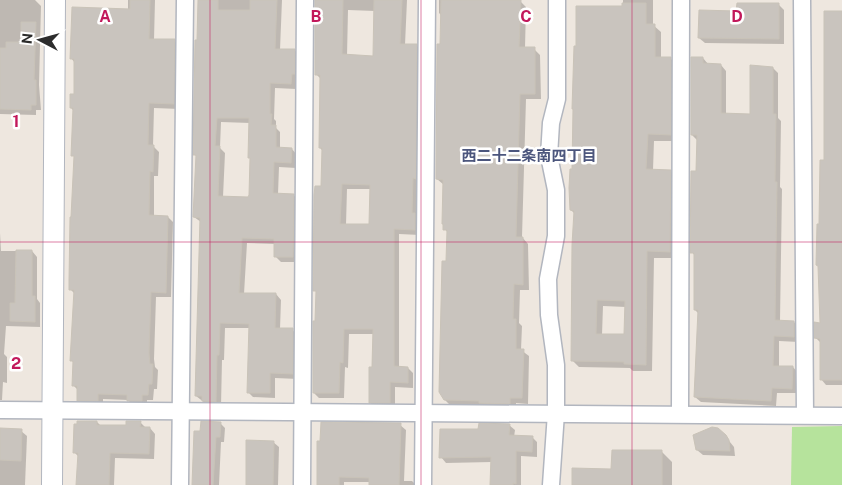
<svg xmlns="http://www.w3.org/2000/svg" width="842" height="485" font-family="'Public Sans','Noto Sans JP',sans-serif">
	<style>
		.green { fill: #b6e39c }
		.shadow { fill: #0003; fill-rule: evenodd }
		.building { fill: #c9c4be; stroke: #c9c3b8; fill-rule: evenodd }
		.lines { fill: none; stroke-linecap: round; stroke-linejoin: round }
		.minor-casing { stroke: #b2b6bf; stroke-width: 19 }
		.tertiary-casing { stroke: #b2b6bf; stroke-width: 22 }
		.minor { stroke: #fff; stroke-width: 16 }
		.tertiary { stroke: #fff; stroke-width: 20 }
		.grid { fill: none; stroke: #c2185b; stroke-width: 1; stroke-opacity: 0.55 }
		.labels { text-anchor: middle; stroke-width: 5; stroke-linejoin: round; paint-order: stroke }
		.neighbourhood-label { font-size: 15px; font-weight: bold; fill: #4c567d; stroke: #fff }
		.grid-label { font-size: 16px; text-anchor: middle; font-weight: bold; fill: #c2185b; stroke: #fff; stroke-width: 5; stroke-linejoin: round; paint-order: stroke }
	</style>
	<rect width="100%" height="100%" fill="#eee7df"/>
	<path class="green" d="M842,426v59h-51l1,-58z"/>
	<g class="shadow">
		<path d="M0,0h35l6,6 -2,79 2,25h-5v5l-36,-1z"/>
		<path d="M128,0h27l-1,40 20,1 6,5 -1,63 -25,-1 -1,38 6,6 -1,24h-4v40l14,1 5,5 -2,75h-15l-2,62 1,8 3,3 -1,19h-3l-1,11h-6v6h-13l-6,-6 -25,-1v7l-19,-1 -5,-5v-9l-6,-6 1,-22 -2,-2 3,-67 -4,-4 4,-133 -2,-2 1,-44 -3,-3 4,-13v-32l-4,-5 57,-48z"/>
		<path d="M199,0h83l-2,50h14l6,5 -4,34 -21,-1 -1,31 2,2v7l4,4v17h12l5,6 -1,13 -17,-1 -1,27 15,1 6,5 -1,62h-17l-6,-6 1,-12 -29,-1 -3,51h32l5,6 -1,29 12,1 6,5v44l-23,-1v20l-22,-1 -5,-5 2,-64h-25l-1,32h-2l-1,46h-12l-13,-10 5,-174 -7,-5 3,-60 -2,-2zM221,122l29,1 -1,34 3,3 -1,36 -3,3 -25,-2 2,-44 -5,-5z"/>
		<path d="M317,0h90l-2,45h11l6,6 -2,184 -21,-1v134h9l5,5v15l-18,-1v21h-20l-5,-6 4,-68h-25l-1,34 -3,-1 -1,31h-25l-5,-5 4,-100 -4,-3 8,-103 1,-36 -3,-3 2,-68 -6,-6zM348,10l27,1 -1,46 -27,-1zM347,189h24v36h-25z"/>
		<path d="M439,0l81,1 6,6 -1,41 9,1 6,6 1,44h-15l-4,138 6,7 1,46h-9l-1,33 3,3 -1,24 8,6 -1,48 -12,-1v6l-65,-3 -6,-6 3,-167 -3,-4 -1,-44 -7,-6 5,-163 -3,-3z"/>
		<path d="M623,0h30v25l8,7v26h9l7,7v76h-23l-1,29 17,1 7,7v80h-23l-2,113h-19l-3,-3 -51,-1 -7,-7 3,-146 -4,-4 4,-100 48,-102zM603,306l23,1v29l-24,-1z"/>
		<path d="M779,5l5,5v34l-79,-1 -6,-5 39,-26z"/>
		<path d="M842,12v373h-16l-5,-6v-36l-5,-5 5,-14v-99l4,-63z"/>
		<path d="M703,58l5,6 13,1 5,6v43l25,1 22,-47 5,5v45l3,3 -1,66 2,2 -2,132 14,1 5,6v14l-20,-1v26h14l5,6 -1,20h-20l-1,13 -75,-4 -6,-5 4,-83 -4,-4v-54l-3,-4 6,-111 -6,-6z"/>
		<path d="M0,233l1,18h31l5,6v42l3,4v24l-34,-1 -2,28 3,3v26l-4,-1 -1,18h-2z"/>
		<path d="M97,422l4,4 26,1 13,-5 6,6h4l5,6 -1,25 -39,-1 -1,27h-36l1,-28 -5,-5z"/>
		<path d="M220,423l5,5 -1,14h-3l-2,43h-26l8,-52z"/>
		<path d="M400,425l6,5 -2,51h8l4,4h-45v-3h-27v3h-27l1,-43z"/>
		<path d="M509,425l6,5 -1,7h18l5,5v15l-16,-1v29h-30l1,-23 -46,1 -5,-6 39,-26z"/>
		<path d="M0,430l21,1 6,5 -2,49h-25z"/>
		<path d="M725,436l9,11 1,9 -32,-1 -6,-5z"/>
		<path d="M273,442l6,5 -1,38h-31z"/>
		<path d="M662,452l10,10v23h-99z"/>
	</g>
	<g class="building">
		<path d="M130,0h20l-1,39h26l-1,65 -25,-1 -1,42h6l-1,27 -3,-1 -1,44 19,1 -2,77 -15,-1 -2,61 1,11h3l-1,20h-3l-1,11h-6v6h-15v-6l-29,-1v7h-21v-15h-5l1,-25h-3l4,-71h-5v-9l1,-64h1l3,-61h-3l2,-48h-3v-14h4v-35h-4l2,-52 58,2z"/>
		<path d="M198,0h20v10h32v-10h27l-2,49h20v25h-3l-1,10 -21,-1v31h2l-1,11h5v22l16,1 -1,15 -17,-1 -1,31 21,1 -1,63h-19v-18l-32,-1 -3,55h37l-1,35h18v46l-23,-1v20h-23l2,-69 -29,-1 -1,32h-2l-1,47 -14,-1v-5h-7l5,-178 -7,-1 3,-62h-3l2,-115h2zM217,118h32l-1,40h2l-1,37 -1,2 -30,-1 2,-50h-5z"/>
		<path d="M315,0h28l-1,54 31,2 1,-56h28l-2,44h17l-1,135 -3,-1 -1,35h3v17l-21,-1v137l14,1v16l-18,-1v21h-21v-36h3l1,-38h-29l-1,34 -3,-1 -1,31h-26v-72h2l1,-30h-3l1,-96 1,-9h6l1,-38h-3l1,-73h-5zM342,184l28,1 -1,39h-29z"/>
		<path d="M441,0h80l-2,47h16v47h-15l-4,143h7v48l-9,-1 -1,35h3v30h8l-2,49h-12v6l-31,-1v-2l-35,-1 -5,-8 3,-131h4l1,-31h-4v-6h-1l1,-44 -7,-1 1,-135h3z"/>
		<path d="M622,3h24v21h9v33h16v78l-23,-1 -2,35 25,1 -1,82 -23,-1 -1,114 -22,-1v-2l-53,-1 1,-116 2,-34 -4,-1 -1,-22 1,-19h2l1,-60h-1l2,-63h2v-40h46zM597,300l28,1 -1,33h-28z"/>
		<path d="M737,3h42v36l-81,-1 1,-28 37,1z"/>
		<path d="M824,11h18v369h-22v-41l-6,-1v-16l6,1 -2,-57 -2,-1 1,-41h2l1,-64h4z"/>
		<path d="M21,22h15l-2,58h2v25h-5v5l-31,-1v-61h6v-6h15z"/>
		<path d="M691,57h12v6l18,1v49l29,1v-49l23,2v47h3l-1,68h2l-2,138 19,1v16l-20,-1 -1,30h20l-1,23 -20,-1 -1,13 -77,-4 4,-87h-4v-57h-4l1,-82h5l1,-36h-6z"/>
		<path d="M16,250h16v46h3v26l-25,-1v-18h5z"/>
		<path d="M77,421h20v4h29v-4h15l-1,6h10l-1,27 -39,-1 -1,32h-33l2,-32h-5l1,-29h3z"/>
		<path d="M201,421l20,1 -1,15h-4l-3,48h-21l2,-54h6z"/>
		<path d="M321,422l80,1 -2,62h-30v-7l-30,-1v8h-22v-44h3z"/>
		<path d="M479,423l31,1 -1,11 24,1 -1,16 -16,-1v33l-3,-1v2h-23l1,-28 -52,1 1,-29h38z"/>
		<path d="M712,427l6,1 8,7 3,5 1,11 -34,-1 -3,-15z"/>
		<path d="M0,428l22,1 -1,32 -21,-1z"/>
		<path d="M246,440l28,1 -1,44h-27z"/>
		<path d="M612,450h50v35h-90v-17l39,1z"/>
	</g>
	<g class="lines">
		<defs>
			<g id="minor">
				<path d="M802,0l3,415"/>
				<path d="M0,410l842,6"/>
				<path d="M680,414l1,-414"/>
				<path d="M180,485l5,-485"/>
				<path d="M302,485l3,-485"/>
				<path d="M423,485l4,-485"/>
				<path d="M551,485l5,-72v-48l-7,-50 -1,-36 8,-43v-46l-7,-34 2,-33 6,-24v-99"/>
			</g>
			<path id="tertiary" d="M52,485l3,-485"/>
		</defs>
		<use href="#minor" class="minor-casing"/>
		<use href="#tertiary" class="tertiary-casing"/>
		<use href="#minor" class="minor"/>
		<use href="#tertiary" class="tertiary"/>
	</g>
	<path class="grid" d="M210,0v485M421,0v485M632,0v485M0,242h842"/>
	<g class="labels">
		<g class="neighbourhood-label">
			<text x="529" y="161">西二十二条南四丁目</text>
		</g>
	</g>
	<g class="grid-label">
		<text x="105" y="22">A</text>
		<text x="316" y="22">B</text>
		<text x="526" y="22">C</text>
		<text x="737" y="22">D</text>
		<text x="16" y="127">1</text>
		<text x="16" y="369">2</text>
	</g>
	<g transform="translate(40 40) rotate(276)" stroke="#ffffff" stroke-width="4" paint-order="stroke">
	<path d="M0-4L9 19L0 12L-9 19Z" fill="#2c2c2c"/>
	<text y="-8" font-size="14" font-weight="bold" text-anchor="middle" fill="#2c2c2c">N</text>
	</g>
</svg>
